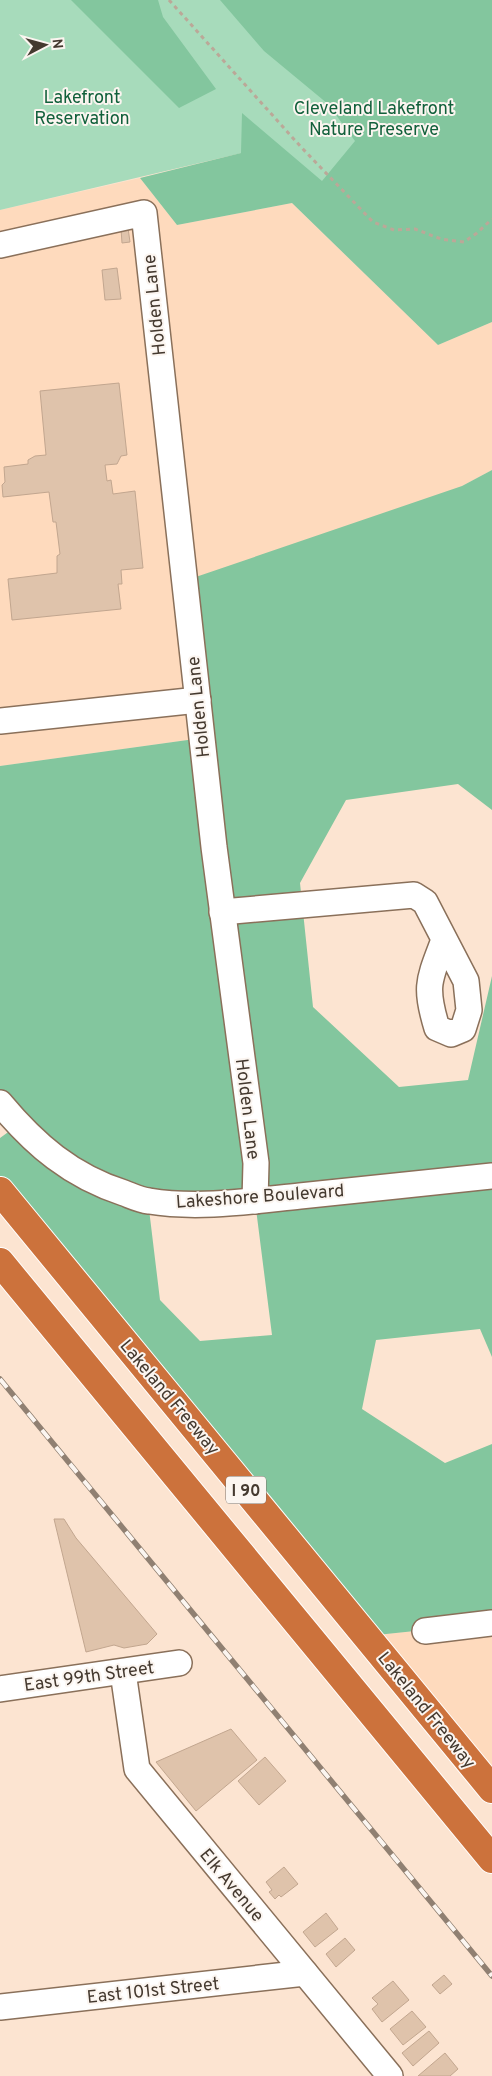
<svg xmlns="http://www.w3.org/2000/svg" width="492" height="2076" font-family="Overpass,sans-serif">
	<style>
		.built { fill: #fedabd }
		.green { fill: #a7dbbb }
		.forest { fill: #83c69e; fill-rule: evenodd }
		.building { fill: #dfc3ab; stroke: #c2a68f }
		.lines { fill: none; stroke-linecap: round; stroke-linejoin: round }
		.minor-casing { stroke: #8a705a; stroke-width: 28 }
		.highway-casing { stroke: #fff; stroke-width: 30 }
		.path { stroke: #bba898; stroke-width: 3; stroke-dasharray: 4 4; stroke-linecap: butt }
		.minor { stroke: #fff; stroke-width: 25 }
		.highway { stroke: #cc723c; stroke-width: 28 }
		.rail-casing { stroke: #908072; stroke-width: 5.5 }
		.rail { stroke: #fbf5f0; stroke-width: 4; stroke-dasharray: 11; stroke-linecap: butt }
		.labels { text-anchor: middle; stroke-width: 4; stroke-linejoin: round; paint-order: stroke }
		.shield { fill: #fbf5f0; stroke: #7b7169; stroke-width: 1 }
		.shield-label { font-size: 16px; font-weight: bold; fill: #44392f }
		.park-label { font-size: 18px; fill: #11603b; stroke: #fbf5f0 }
		.street-label { font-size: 18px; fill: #44392f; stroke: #fbf5f0 }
	</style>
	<rect width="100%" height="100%" fill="#fce4d1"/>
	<g class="built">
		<path d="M140,178l37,47 115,-22 146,142 54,-23v148l-30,16 -260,252 -202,28v-556z"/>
		<path d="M492,1623v166l-125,-153z"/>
	</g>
	<path class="green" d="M0,0h492v272l-250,-119 -242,57z"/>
	<g class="forest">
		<path d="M71,0h87l5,17 53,72 -37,19z"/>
		<path d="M220,0h272v322l-54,23 -146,-142 -115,22 -37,-47 101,-25 1,-40 80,68 33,-40 -27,-37 -64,-53z"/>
		<path d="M492,470v340l-34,-26 -112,16 -46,83 13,124 86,80 69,-7 24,-104v381l-12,-28 -104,11 -14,69 83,54 47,-19v179l-125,13 -367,-445v-53l18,-13 -18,-22v-337l202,-28 -18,-157 278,-95zM148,1201h107l17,134 -72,6 -40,-41z"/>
	</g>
	<g class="building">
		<path d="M128,228l2,14 -8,1 -1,-14z"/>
		<path d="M117,268l4,31 -16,1 -3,-30z"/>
		<path d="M119,383l8,72 -6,1 -4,8 -12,1 2,16 4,-1 2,14 22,-3 8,77 -22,2 1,14h-4l3,25 -109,11 -4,-41 49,-6v-17l3,-2 -4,-32h-3l-4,-30 -46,5 -1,-12 3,-3 -1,-15 24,-3v-4l7,-4 11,-1 -6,-64z"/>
		<path d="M54,1519h10l12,19 81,96 -10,10 -23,4 -10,-3 -28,7z"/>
		<path d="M231,1729l26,31 -61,51 -40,-49z"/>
		<path d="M265,1757l21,24 -27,24 -21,-24z"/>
		<path d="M284,1867l14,17 -17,13 -2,-2 -4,4 -6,-7 3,-2 -6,-8z"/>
		<path d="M326,1913l12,16 -23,18 -12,-15z"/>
		<path d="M345,1938l10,12 -19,17 -10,-13z"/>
		<path d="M444,1975l8,9 -12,10 -8,-9z"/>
		<path d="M393,1981l16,19 -27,22 -10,-13 6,-5 -6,-6z"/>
		<path d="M412,2011l14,16 -23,18 -13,-16z"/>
		<path d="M429,2031l10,12 -26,23 -11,-13z"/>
		<path d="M445,2053l13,16 -8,7h-32z"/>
	</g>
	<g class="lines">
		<defs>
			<g id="minor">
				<path d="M0,245l144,-32 70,634 42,316 -1,38"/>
				<path d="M0,721l198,-21"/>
				<path d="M222,912l192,-17 11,7 41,79 3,29 -6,19 -12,5 -14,-6c-13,-42 -8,-48 7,-88"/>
				<path d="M0,1103c35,42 71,73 124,90 8,3 16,7 25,8 49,8 102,0 151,-5 64,-7 128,-13 192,-20"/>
				<path d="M425,1631l67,-8"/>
				<path d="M123,1672l14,97 253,307"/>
				<path d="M0,1689l179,-26"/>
				<path d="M0,2007l305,-34"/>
			</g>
			<g id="highway">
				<path d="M0,1191l492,598"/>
				<path d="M0,1262l492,597"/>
			</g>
		</defs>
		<use href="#minor" class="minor-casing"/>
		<use href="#highway" class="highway-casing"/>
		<path class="path" d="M169,0l132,147 72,75 21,8 21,-1 26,10 23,3 13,-9 15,-14"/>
		<use href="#minor" class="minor"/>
		<use href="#highway" class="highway"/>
		<defs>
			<path id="rail" d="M0,1379l492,597"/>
		</defs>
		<use href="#rail" class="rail-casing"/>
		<use href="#rail" class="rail"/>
	</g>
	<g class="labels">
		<rect class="shield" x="226" y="1476.5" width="40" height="27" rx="4"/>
		<g class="shield-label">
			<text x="246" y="1496">I 90</text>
		</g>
		<g class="park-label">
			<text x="82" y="103">Lakefront<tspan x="82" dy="21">Reservation</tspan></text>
			<text x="374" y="114">Cleveland Lakefront<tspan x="374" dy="21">Nature Preserve</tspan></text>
		</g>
		<g class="street-label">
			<text transform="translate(154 305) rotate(-96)" y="6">Holden Lane</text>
			<text transform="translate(198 707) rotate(-96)" y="6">Holden Lane</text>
			<text transform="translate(248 1109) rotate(83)" y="6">Holden Lane</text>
			<text transform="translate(260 1196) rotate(-4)" y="6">Lakeshore Boulevard</text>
			<text transform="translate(170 1397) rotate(50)" y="6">Lakeland Freeway</text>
			<text transform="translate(89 1676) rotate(-8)" y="6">East 99th Street</text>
			<text transform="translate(427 1710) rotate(51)" y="6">Lakeland Freeway</text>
			<text transform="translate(232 1885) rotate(50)" y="6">Elk Avenue</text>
			<text transform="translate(153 1990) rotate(-6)" y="6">East 101st Street</text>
		</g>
	</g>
	<g transform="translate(45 45) rotate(84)" stroke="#fbf5f0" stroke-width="4" paint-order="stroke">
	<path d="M0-4L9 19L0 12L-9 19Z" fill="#44392f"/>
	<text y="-8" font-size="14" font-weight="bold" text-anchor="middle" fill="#44392f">N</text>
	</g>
</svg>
